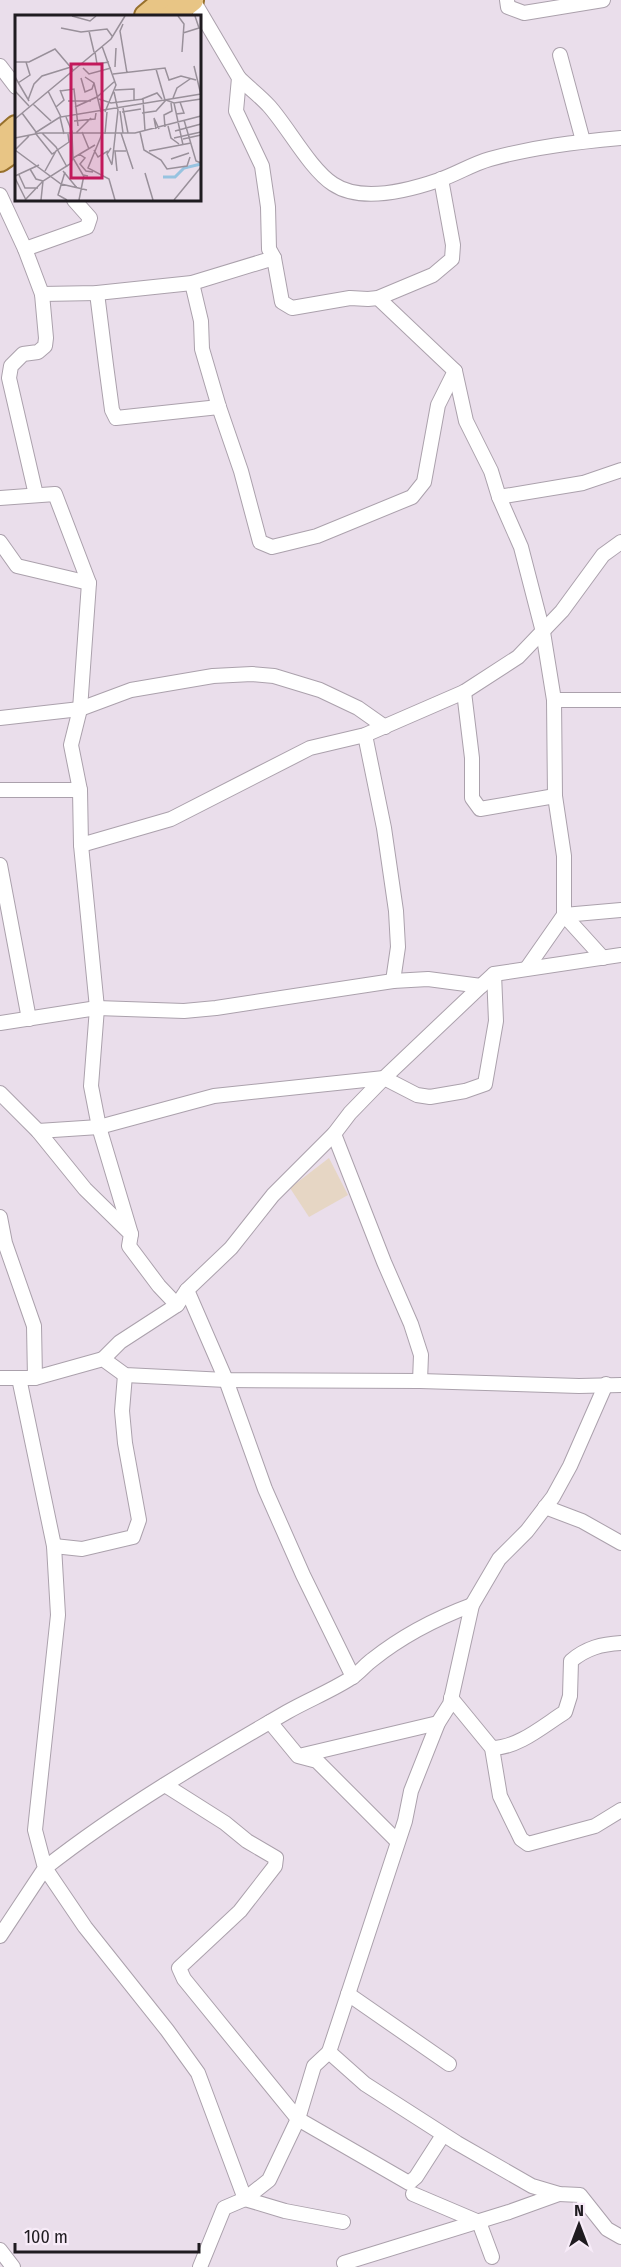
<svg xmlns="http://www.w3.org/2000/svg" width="621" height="2267" font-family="'Fira Sans Condensed',sans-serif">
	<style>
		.medical { fill: #e6d6c4 }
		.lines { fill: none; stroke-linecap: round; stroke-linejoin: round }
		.minor-casing { stroke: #aba1ac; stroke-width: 16 }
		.primary-casing { stroke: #97702c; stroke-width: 26 }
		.minor { stroke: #fff; stroke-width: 14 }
		.primary { stroke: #e8c585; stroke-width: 22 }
		.inset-river { fill: none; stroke: #97c3e0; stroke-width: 3 }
		.inset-road { fill: none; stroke: #99909a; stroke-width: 1.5 }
		.view { fill: #c2185b; fill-opacity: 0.15; stroke: #c2185b; stroke-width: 3 }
		.inset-edge { fill: none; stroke: #1f1b20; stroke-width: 3 }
	</style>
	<rect width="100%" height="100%" fill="#eadeeb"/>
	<path class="medical" d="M329,1158l19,37 -39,22 -19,-29z"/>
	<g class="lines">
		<defs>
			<g id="minor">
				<path d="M507,0l1,7 16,6 79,-13"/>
				<path d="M560,55l23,86"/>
				<path d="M0,66l16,21"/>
				<path d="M239,78c10,10 21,18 30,28 19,21 41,63 64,78 28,19 77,6 106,-4 18,-6 33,-16 51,-21 43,-12 87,-17 131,-21"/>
				<path d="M0,195l25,54 17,45 4,44 -1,8 -7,6 -15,2 -12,12 -2,12 27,117"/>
				<path d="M25,249l62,-22 3,-9 -16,-18"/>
				<path d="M274,258l8,44 10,6 58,-10 18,1 10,-1 55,-23 19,-16 1,-14 -12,-66"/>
				<path d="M192,283l9,38 1,28 17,58 22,64 19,71 12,5 45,-11 95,-39 12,-15 14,-77 17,-34"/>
				<path d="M97,293l9,72 6,45 4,8 103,-11"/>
				<path d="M42,294l55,-1 95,-10 82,-25 -5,-9 -1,-42 -6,-41 -26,-55 3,-33 -46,-78"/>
				<path d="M378,298l77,73 11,50 25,50 8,26 22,50 22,85 11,68 1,96 9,60v59l-37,53"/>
				<path d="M499,497l84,-14 38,-13"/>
				<path d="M0,498l55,-4 34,89 -9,126 -9,36 9,45 1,55 16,163 -6,78 8,41 32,107"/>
				<path d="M0,542l17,24 72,17"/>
				<path d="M464,692l8,66v40l8,11 75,-13"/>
				<path d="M554,700h67"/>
				<path d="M0,718l80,-9 51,-19 82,-14 39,-2 22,2 46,14 38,18 27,19"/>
				<path d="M365,735l19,93 12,83 2,36 -5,34"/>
				<path d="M0,790h80"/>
				<path d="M81,845l90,-26 139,-71 55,-13 99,-43 54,-35 44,-46 41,-56 18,-13"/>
				<path d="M0,865l29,154"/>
				<path d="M564,915l39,43"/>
				<path d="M564,915l57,-5"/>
				<path d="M0,1023l97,-15 87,3 32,-3 177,-27 35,-2 53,7 13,-12 127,-19"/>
				<path d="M0,1093l38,38 47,58 46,45 -2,12 30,40 18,19"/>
				<path d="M38,1131l61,-4 115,-31 170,-18 33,17 13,2 35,-6 20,-7 11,-63 -2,-47"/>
				<path d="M334,1134l50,128 27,62 10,31 -1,26"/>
				<path d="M0,1217l5,26 29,83 1,52"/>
				<path d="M187,1290l39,90 39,109 38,86 50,102"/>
				<path d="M103,1359l17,-17 57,-37 10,-15 44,-42 42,-53 61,-61 16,-21 34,-35 97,-92"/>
				<path d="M0,1378h35l68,-19 22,16 101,5 194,1 159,5 42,-1"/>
				<path d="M606,1384l-36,82 -17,31 -26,34 -28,28 -27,46 -22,99 -12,19 -27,68 -6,30 -76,231 36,32 92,59 75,43 27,8 21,1 27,34 14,8"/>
				<path d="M545,1507l37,14 39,22"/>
				<path d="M54,1546l28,3 51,-12 6,-17 -14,-77 -3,-32 3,-36"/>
				<path d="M451,1698l41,50 8,48 21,43 7,5 67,-18 26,-16"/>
				<path d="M270,1722l28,34 19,5 80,80"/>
				<path d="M492,1748c26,0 51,-22 73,-36l5,-16 1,-35c15,-13 31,-17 50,-18"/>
				<path d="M303,1755l135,-32"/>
				<path d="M165,1785l60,38 22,18 29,17 -1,8 -35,45 -61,57 5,11 114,140 111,64 7,-6 27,-42"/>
				<path d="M0,1936l45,-68 -10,-38 23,-215 -4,-69 -35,-168"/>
				<path d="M348,1994l101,70"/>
				<path d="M413,2194l66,28 13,35"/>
				<path d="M343,2222l-58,-11 -40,-12 -47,-126 -31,-43 -82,-103 -40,-59c75,-59 159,-108 242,-156 21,-12 44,-21 64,-34 8,-5 14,-13 21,-18 30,-24 65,-42 100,-55"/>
				<path d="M0,2250l13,17"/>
				<path d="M344,2263l165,-51 50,-18"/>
				<path d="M200,2267l24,-59 21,-9 24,-19 29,-61 16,-53 15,-14"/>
			</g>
			<g id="primary">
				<path d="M146,16l19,-16"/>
				<path d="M172,16l20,-16"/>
				<path d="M0,141l16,-14"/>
				<path d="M0,160l16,-11"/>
			</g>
		</defs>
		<use href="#minor" class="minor-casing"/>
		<use href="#primary" class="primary-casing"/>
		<use href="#minor" class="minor"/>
		<use href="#primary" class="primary"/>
	</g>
	<g transform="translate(15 15)">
		<rect width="186" height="186" fill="#eadeeb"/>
		<path class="inset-river" d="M148,162h12l9,-9 17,-4"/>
		<path class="inset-road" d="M57,1l18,5 6,-5M163,1l6,8 -2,28M108,9l-3,7 7,42M46,13l20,4 26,-3 5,7M74,16l5,21M168,18l16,-5 -4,-12M87,31l14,39 -11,27M80,37l2,12 12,-2M0,47h14l26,-13 18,21M179,51l7,29M100,52l1,-19M68,53l6,6 22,-6M141,54l9,31M98,59l52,-6 4,12 12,-4 15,4M0,62l14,24M70,62l9,6 7,29M66,63l4,14 7,-3 2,-6M3,68l12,-8 -4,-13M100,75l19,-1v11M0,76l14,15M33,76l13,26 140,-23M45,76l14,-2 4,37M158,83l4,-10 13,-9M84,84l12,4 32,-4 2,32M127,84l15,-6 5,6M13,85l6,-16 8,-8 29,-9M53,86h23M159,88l9,42M18,89l18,17M41,92l8,-7 -4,-10M60,92l22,-10 18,-16M108,93l5,25M105,96l3,22M107,97l19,-3M7,98l14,19M127,98l14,-2 10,-11 8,3 27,-4M161,99l8,-1 -4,-11M51,102l7,17M0,104l96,-80 14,-23M169,105l12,41 5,2M59,106l21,-2 1,-6M153,111l3,12 8,6M150,112l-1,-12 8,-4 -1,-8M141,114l-2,-11 5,11M160,116l26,-7M67,117l7,17M125,117l4,18 17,10 6,9 20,-3 3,-9M20,118l25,-16 4,17M27,118l14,14 11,20M61,118l15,-15M106,118l12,36M21,119l16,20 3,-2M87,119l-14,34 21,11 6,21M90,119l2,-22M0,123l25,-5h95l66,-17M159,123l27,-6M168,124l18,-4M96,133l-4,6 5,11M0,135l46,34 26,6M0,135l14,-14M79,135l4,7 10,-6M134,136l42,-8M64,139l6,4 -5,6 6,7 7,1M156,144l18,-6M97,149l6,-54 -4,-18M15,154l6,10 7,2M30,156l11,-20 13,-9 -1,-8M48,156l14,17M102,156l-2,-20h11M50,157l-7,23 9,5M130,158l8,27M4,160l6,13h13M0,161l24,-11M73,161l-5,-1 -10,-17 22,-13M0,163l11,22M10,185l18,-19 27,-17 3,-6 -1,-24M26,185l2,-19M64,185l5,-25M159,185l27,-33"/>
		<path class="view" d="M56,49h31v114h-31z"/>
		<rect width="186" height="186" class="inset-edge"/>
	</g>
	<g transform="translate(579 2225)" stroke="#f7ebf8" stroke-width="4.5" paint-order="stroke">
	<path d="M0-4.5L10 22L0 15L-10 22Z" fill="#1f1b20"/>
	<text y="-9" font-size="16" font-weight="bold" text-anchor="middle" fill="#1f1b20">N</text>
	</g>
	<path d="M15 2243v9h184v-9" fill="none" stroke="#1f1b20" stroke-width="3"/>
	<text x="24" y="2243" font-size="18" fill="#1f1b20" stroke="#f7ebf8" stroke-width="4.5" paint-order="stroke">100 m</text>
</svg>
